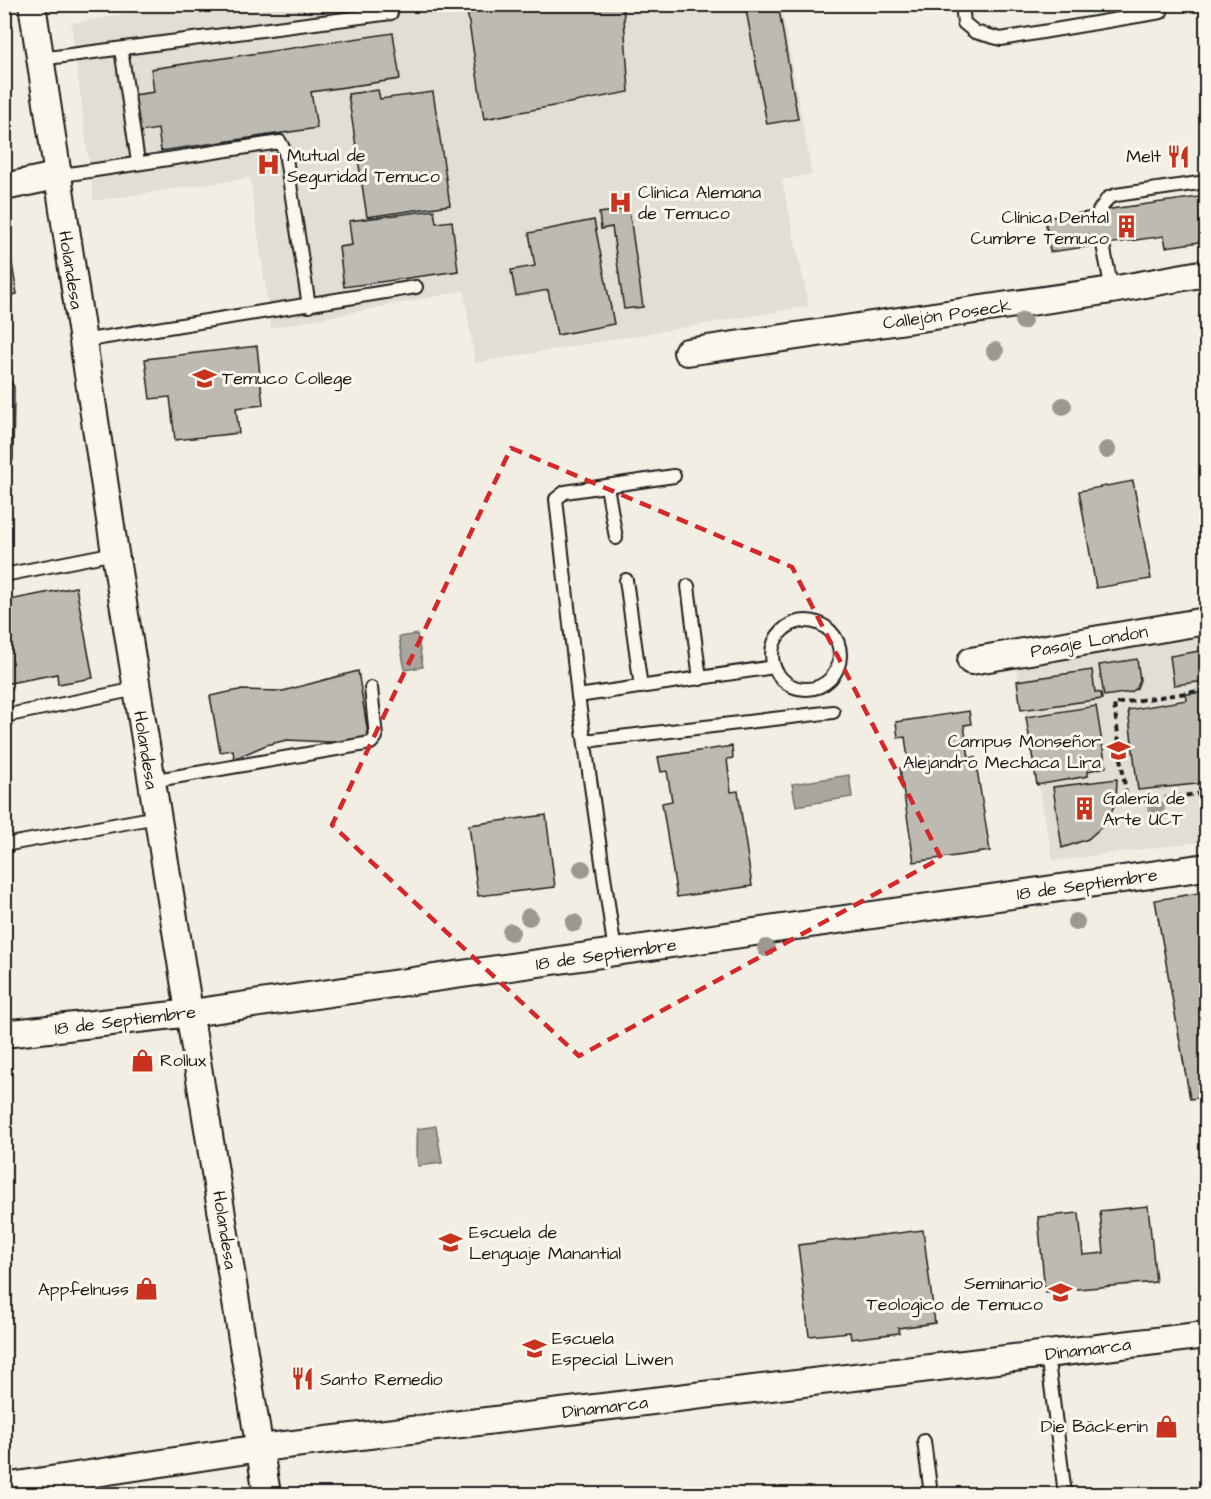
<svg xmlns="http://www.w3.org/2000/svg" width="1211" height="1499" font-family="'Architects Daughter',sans-serif">
	<style>
		.built { fill: #e2ded5 }
		.water { fill: #a9a6a0; stroke: #716f6b; stroke-width: 1.5 }
		.building { fill: #bdbab1; stroke: #1c1c1c; stroke-width: 1.5 }
		.lines { fill: none; stroke-linecap: round; stroke-linejoin: round }
		.service-casing { stroke: #1c1c1c; stroke-width: 16 }
		.minor-casing { stroke: #1c1c1c; stroke-width: 30 }
		.path { stroke: #1c1c1c; stroke-width: 4; stroke-dasharray: 6 4.5; stroke-linecap: butt }
		.service { stroke: #fbf7ec; stroke-width: 12 }
		.minor { stroke: #fbf7ec; stroke-width: 26 }
		.tree { fill: #9b9892 }
		.marked { fill: none; stroke: #d62828; stroke-width: 4.5; stroke-dasharray: 12 8; stroke-linejoin: round }
		.labels { text-anchor: middle; stroke-width: 6; stroke-linejoin: round; paint-order: stroke }
		.poi-label { font-size: 18px; fill: #1c1c1c; stroke: #fbf7ec; text-anchor: start }
		.street-label { font-size: 18px; fill: #1c1c1c; stroke: #fbf7ec }
	</style>
	<rect width="100%" height="100%" fill="#f2eee4"/>
	<filter id="ink" filterUnits="userSpaceOnUse"><feTurbulence type="fractalNoise" baseFrequency=".0167" numOctaves="2"/><feDisplacementMap in="SourceGraphic" scale="12" xChannelSelector="R" yChannelSelector="G"/><feConvolveMatrix kernelMatrix="1 2 1 2 8 2 1 2 1" color-interpolation-filters="sRGB"/></filter>
	<g filter="url(#ink)">
		<g class="built">
			<path d="M188,4l593,1 31,169 -30,6 27,126 -334,57 -11,-72 -193,37 -21,-150 -156,23 -23,-178z"/>
			<path d="M1206,631v210l-153,20 -38,-199z"/>
		</g>
		<g class="water">
			<path d="M417,634l6,33 -18,3 -6,-33z"/>
			<path d="M849,775l3,22 -56,9 -4,-22z"/>
			<path d="M436,1126l6,37 -24,3c-2,-14 0,-24 -1,-37z"/>
		</g>
		<g class="building">
			<path d="M466,4h157l6,88 -145,27z"/>
			<path d="M745,4h33l20,115 -31,5z"/>
			<path d="M393,33l7,46 -89,13 6,36 -156,23 -3,-22 -18,3 -6,-37 20,-3 -3,-23z"/>
			<path d="M378,90l2,9 53,-7 17,113 -83,12 -19,-123z"/>
			<path d="M1206,196v45l-40,6 -2,-11 -114,16 -5,-34z"/>
			<path d="M629,209l14,98 -19,2 -12,-82 -11,2 -2,-16z"/>
			<path d="M434,210l2,13 16,-2 6,50 -114,16 -5,-40 13,-2 -3,-24z"/>
			<path d="M594,220l20,104 -57,11 -9,-45 -32,6 -5,-26 24,-4 -6,-33z"/>
			<path d="M9,246l8,48 -13,3v-50z"/>
			<path d="M257,346l6,59 -27,3 3,25 -64,7 -5,-43 -20,2 -5,-40z"/>
			<path d="M4,371l10,16 -1,73 -9,6z"/>
			<path d="M1133,481l18,98 -55,9 -17,-97z"/>
			<path d="M76,587l17,91 -35,6 -1,-10 -53,10v-83z"/>
			<path d="M1206,650v31l-32,4 -4,-29z"/>
			<path d="M1137,659l3,21 -3,8 -6,4 -27,4 -5,-31z"/>
			<path d="M1092,670l3,22 6,1 1,6 -81,11 -4,-29z"/>
			<path d="M358,671l11,69 -20,3 -62,-3 -21,5 -32,14 -1,-9 -13,2 -10,-56 29,-6 44,1z"/>
			<path d="M1206,692v91l-68,7 -10,-80 59,-10 -1,-6z"/>
			<path d="M1096,706l10,61 -18,4v5l-51,9 -11,-68z"/>
			<path d="M969,711l2,13 -7,1 5,33 6,-1 15,94 -76,11 -14,-94 9,-1 -4,-30 -7,1 -2,-16z"/>
			<path d="M732,746l1,12 -6,1 4,33 7,-1 14,95 -75,11 -15,-94 10,-2 -5,-30 -6,1 -3,-15z"/>
			<path d="M1117,779l-1,23 -11,22 -17,15 -26,9 -9,-61z"/>
			<path d="M546,815l9,72 -77,9 -9,-71z"/>
			<path d="M1206,892v205l-16,2 -35,-199z"/>
			<path d="M1148,1206l8,76 -111,10 -7,-75 41,-4 4,42 21,-2 -4,-42z"/>
			<path d="M923,1230l12,93 -37,5 1,5 -48,6 -1,-7 -41,4 -11,-91z"/>
		</g>
		<g class="lines">
			<defs>
				<g id="service">
					<path d="M962,4l2,19 11,9 26,7 160,-27"/>
					<path d="M121,49l17,113"/>
					<path d="M40,59l351,-46"/>
					<path d="M56,176l224,-34 5,10 24,154"/>
					<path d="M1099,211l9,-13 8,-3 90,-13"/>
					<path d="M1103,245l9,45"/>
					<path d="M82,341l334,-54"/>
					<path d="M607,486l9,52"/>
					<path d="M4,575l111,-22"/>
					<path d="M626,580l15,107"/>
					<path d="M688,586l12,93"/>
					<circle cx="806" cy="655" r="34"/>
					<path d="M578,696l196,-29"/>
					<path d="M4,716l133,-27"/>
					<path d="M585,741l248,-29"/>
					<path d="M151,781l220,-38 5,-6 -5,-49"/>
					<path d="M4,845l153,-28"/>
					<path d="M615,952l-37,-256 -22,-197 9,-7 109,-16"/>
					<path d="M1047,1354l18,140"/>
					<path d="M924,1441l7,53"/>
				</g>
				<g id="minor">
					<path d="M32,4l83,549 152,941"/>
					<path d="M4,187l52,-11"/>
					<path d="M687,352l425,-62 94,-17"/>
					<path d="M971,661l235,-40"/>
					<path d="M4,1034l187,-21 1015,-146"/>
					<path d="M4,1487l256,-39 946,-113"/>
				</g>
			</defs>
			<use href="#service" class="service-casing"/>
			<use href="#minor" class="minor-casing"/>
			<g class="path">
				<path d="M1206,690l-92,14 13,99 79,-10"/>
				<path d="M1201,794l5,38"/>
			</g>
			<use href="#service" class="service"/>
			<use href="#minor" class="minor"/>
		</g>
		<g class="tree">
			<circle cx="1023" cy="321" r="9"/>
			<circle cx="995" cy="351" r="9"/>
			<circle cx="1063" cy="406" r="9"/>
			<circle cx="1107" cy="450" r="9"/>
			<circle cx="1156" cy="808" r="9"/>
			<circle cx="582" cy="869" r="9"/>
			<circle cx="529" cy="917" r="9"/>
			<circle cx="1076" cy="922" r="9"/>
			<circle cx="574" cy="923" r="9"/>
			<circle cx="511" cy="932" r="9"/>
			<circle cx="766" cy="948" r="9"/>
		</g>
	</g>
	<path class="marked" d="M511,448l281,119 149,291 -362,198 -247,-231z"/>
	<defs>
		<symbol id="restaurant-bare" viewBox="-9 -9 18 18"><path d="M-5-6h1v4h1v-4h1v4h1v-4h1v5L-1.5 .5V6h-2V.5L-5-1ZM5-6V6H3V1.5H1.5Q1.5-4 5-6Z" fill="#c8321e" stroke="#fbf7ec" stroke-width="2.5" paint-order="stroke"/></symbol>
		<symbol id="hospital-bare" viewBox="-9 -9 18 18"><path d="M-5-5h3v3.5h4V-5h3V5h-3V1.5h-4V5h-3Z" fill="#c8321e" stroke="#fbf7ec" stroke-width="2.5" paint-order="stroke"/></symbol>
		<symbol id="building-bare" viewBox="-9 -9 18 18"><path d="M-4-6H4V6H1V3H-1V6H-4ZM-2.5-4.3h1.7v1.8h-1.7ZM.8-4.3h1.7v1.8H.8ZM-2.5-1h1.7V.8h-1.7ZM.8-1h1.7V.8H.8Z" fill="#c8321e" stroke="#fbf7ec" stroke-width="2.5" paint-order="stroke"/></symbol>
		<symbol id="school-bare" viewBox="-9 -9 18 18"><path d="M0-5L7-2L0 1L-7-2ZM-4 1L0 2.5L4 1V4Q0 6-4 4Z" fill="#c8321e" stroke="#fbf7ec" stroke-width="2.5" paint-order="stroke"/></symbol>
		<symbol id="university-bare" viewBox="-9 -9 18 18"><path d="M0-5L7-2L0 1L-7-2ZM-4 1L0 2.5L4 1V4Q0 6-4 4Z" fill="#c8321e" stroke="#fbf7ec" stroke-width="2.5" paint-order="stroke"/></symbol>
		<symbol id="shop-bare" viewBox="-9 -9 18 18"><path d="M-5-2.5h2.3a2.7 3.5 0 0 1 5.4 0H5L5.5 6h-11ZM-1.5-2.5h3a1.5 2.3 0 0 0-3 0Z" fill="#c8321e" stroke="#fbf7ec" stroke-width="2.5" paint-order="stroke"/></symbol>
	</defs>
	<g fill-rule="evenodd">
		<use href="#restaurant-bare" x="1162" y="140" width="33" height="33"/>
		<use href="#hospital-bare" x="252" y="148" width="33" height="33"/>
		<use href="#hospital-bare" x="604" y="186" width="33" height="33"/>
		<use href="#building-bare" x="1110" y="210" width="33" height="33"/>
		<use href="#school-bare" x="188" y="362" width="33" height="33"/>
		<use href="#university-bare" x="1102" y="734" width="33" height="33"/>
		<use href="#building-bare" x="1068" y="792" width="33" height="33"/>
		<use href="#shop-bare" x="126" y="1044" width="33" height="33"/>
		<use href="#school-bare" x="434" y="1226" width="33" height="33"/>
		<use href="#shop-bare" x="130" y="1272" width="33" height="33"/>
		<use href="#university-bare" x="1044" y="1276" width="33" height="33"/>
		<use href="#school-bare" x="518" y="1332" width="33" height="33"/>
		<use href="#restaurant-bare" x="286" y="1362" width="33" height="33"/>
		<use href="#shop-bare" x="1150" y="1410" width="33" height="33"/>
	</g>
	<g class="labels">
		<g class="poi-label">
			<text x="287" y="161">Mutual de<tspan x="287" dy="21">Seguridad Temuco</tspan></text>
			<text x="1161" y="162" text-anchor="end">Melt</text>
			<text x="638" y="198">Clínica Alemana<tspan x="638" dy="21">de Temuco</tspan></text>
			<text x="1109" y="223" text-anchor="end">Clínica Dental<tspan x="1109" dy="21">Cumbre Temuco</tspan></text>
			<text x="222" y="384">Temuco College</text>
			<text x="1101" y="747" text-anchor="end">Campus Monseñor<tspan x="1101" dy="21">Alejandro Mechaca Lira</tspan></text>
			<text x="1103" y="804">Galería de<tspan x="1103" dy="21">Arte UCT</tspan></text>
			<text x="160" y="1066">Rollux</text>
			<text x="469" y="1238">Escuela de<tspan x="469" dy="21">Lenguaje Manantial</tspan></text>
			<text x="1043" y="1289" text-anchor="end">Seminario<tspan x="1043" dy="21">Teologico de Temuco</tspan></text>
			<text x="129" y="1295" text-anchor="end">Appfelnuss</text>
			<text x="552" y="1344">Escuela<tspan x="552" dy="21">Especial Liwen</tspan></text>
			<text x="320" y="1385">Santo Remedio</text>
			<text x="1148" y="1432" text-anchor="end">Die Bäckerin</text>
		</g>
		<g class="street-label">
			<text transform="translate(71 270) rotate(81)" y="6">Holandesa</text>
			<text transform="translate(947 314) rotate(-8)" y="6">Callejón Poseck</text>
			<text transform="translate(1089 641) rotate(-10)" y="6">Pasaje London</text>
			<text transform="translate(146 750) rotate(81)" y="6">Holandesa</text>
			<text transform="translate(1087 884) rotate(-8)" y="6">18 de Septiembre</text>
			<text transform="translate(606 954) rotate(-8)" y="6">18 de Septiembre</text>
			<text transform="translate(125 1020) rotate(-7)" y="6">18 de Septiembre</text>
			<text transform="translate(225 1230) rotate(81)" y="6">Holandesa</text>
			<text transform="translate(1088 1349) rotate(-7)" y="6">Dinamarca</text>
			<text transform="translate(605 1407) rotate(-7)" y="6">Dinamarca</text>
		</g>
	</g>
	<rect width="1211" height="1499" fill="none" stroke="#fbf7ec" stroke-width="24"/>
	<rect x="12" y="12" width="1187" height="1475" fill="none" stroke="#1c1c1c" stroke-width="2" filter="url(#ink)"/>
</svg>
